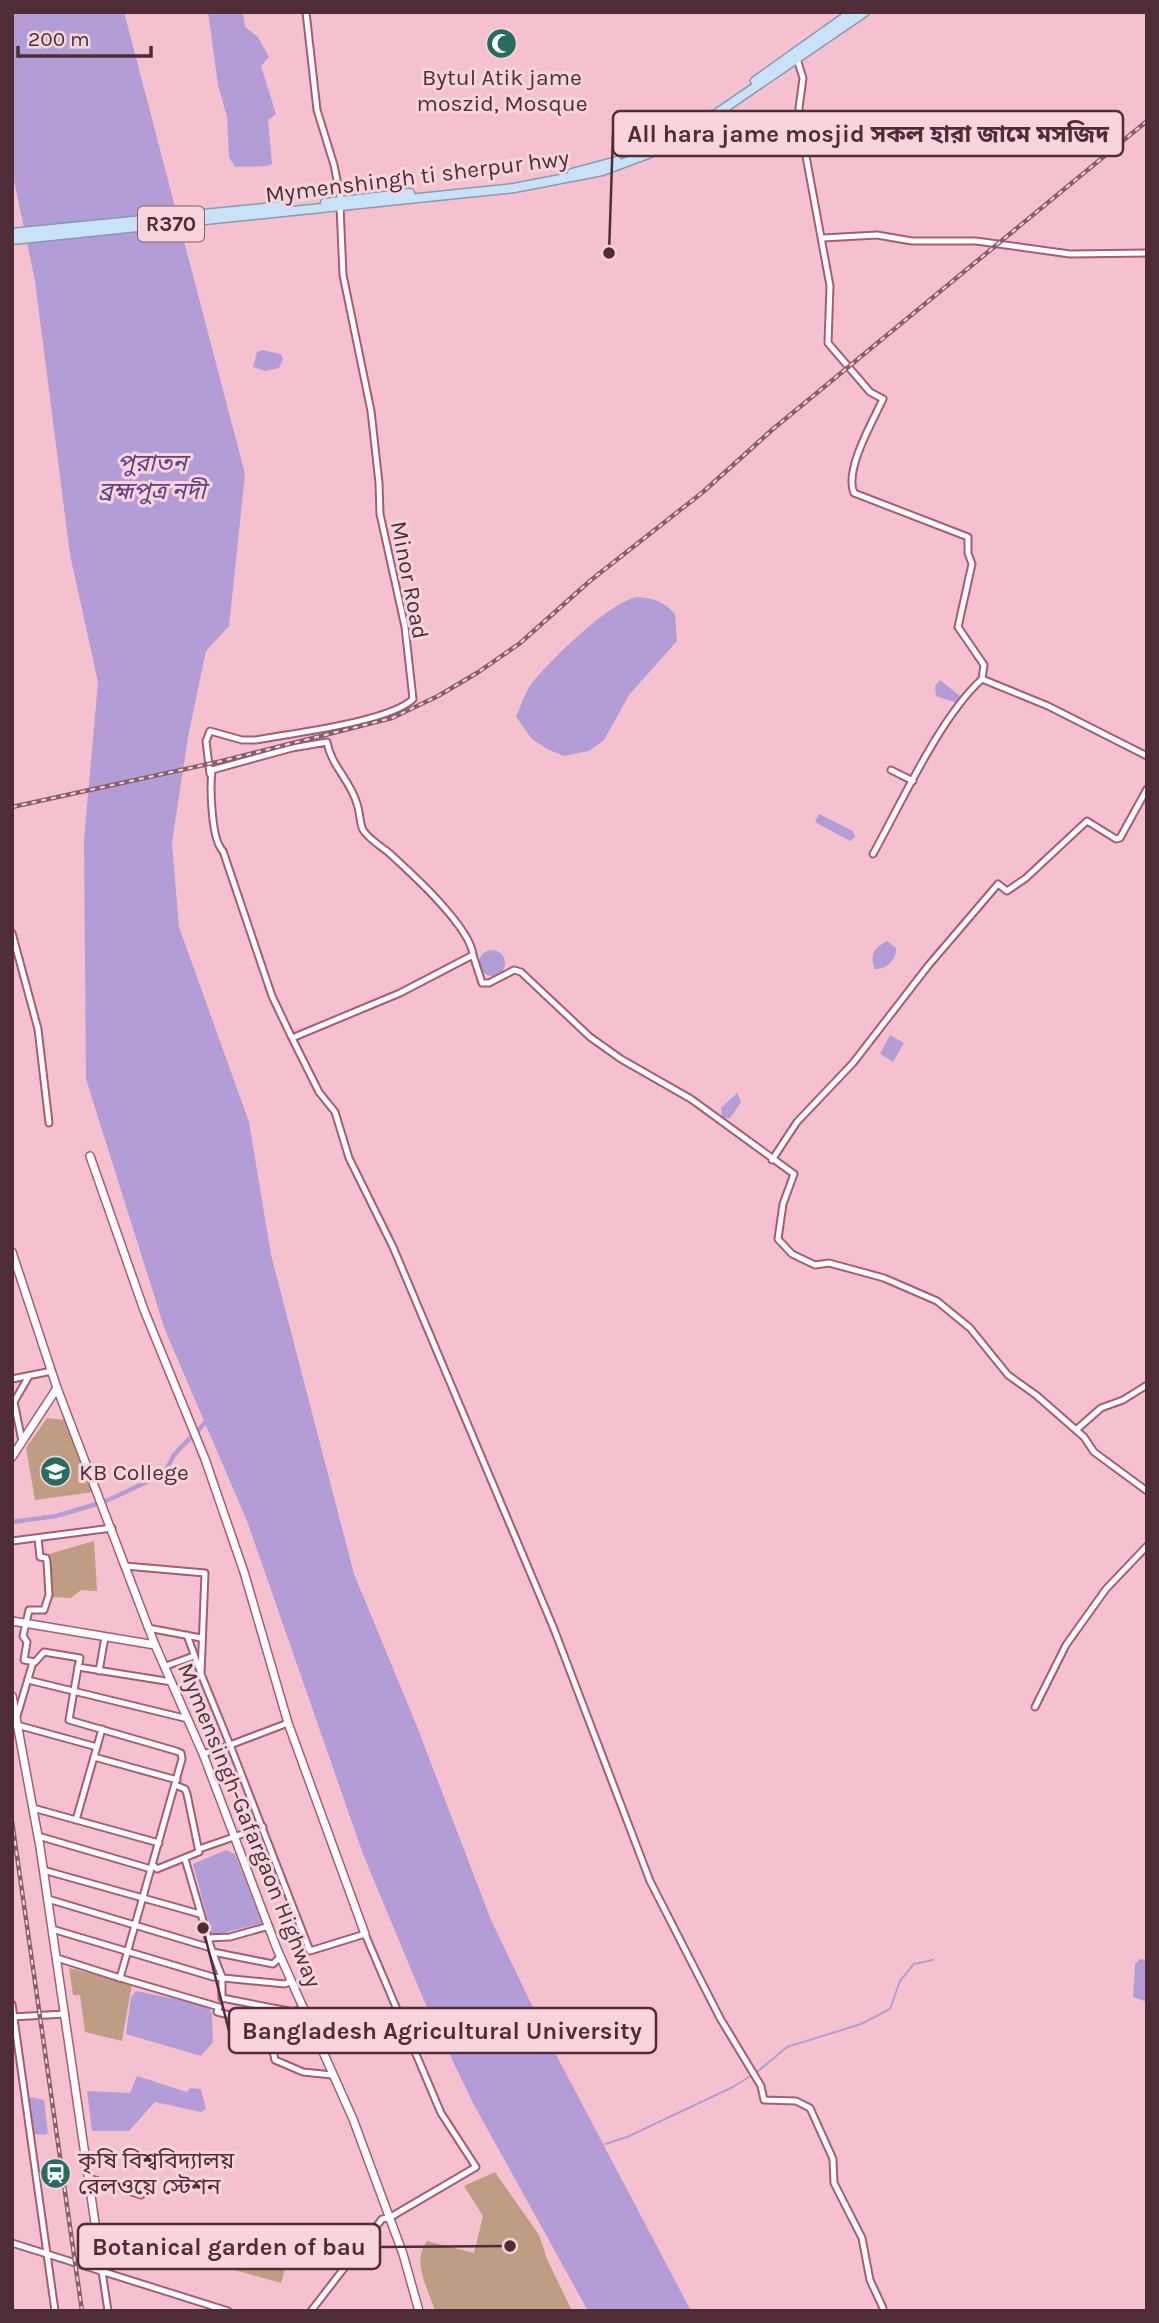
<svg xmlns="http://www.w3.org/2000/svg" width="1159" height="2323" font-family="Karla,'Noto Sans Bengali',sans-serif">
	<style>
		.green { fill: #be9d82 }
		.water { fill: #b29dd7 }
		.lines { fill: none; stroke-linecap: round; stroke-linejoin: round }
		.stream { stroke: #b29dd7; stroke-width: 2 }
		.canal { stroke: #b29dd7; stroke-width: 4.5 }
		.street-casing { stroke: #a85b73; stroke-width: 9 }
		.secondary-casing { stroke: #a85b73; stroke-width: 10 }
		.primary-casing { stroke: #8698b2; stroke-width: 11 }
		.street { stroke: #fff; stroke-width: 5 }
		.secondary { stroke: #fff; stroke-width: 7 }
		.primary { stroke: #c8e3f8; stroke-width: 8 }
		.rail-casing { stroke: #875f6a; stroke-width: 4.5 }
		.rail { stroke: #f8d4dd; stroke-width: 2; stroke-dasharray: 5; stroke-linecap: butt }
		.labels { text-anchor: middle; stroke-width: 6; stroke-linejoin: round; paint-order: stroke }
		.shield { fill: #f8d4dd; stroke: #825f69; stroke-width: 2 }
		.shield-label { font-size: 21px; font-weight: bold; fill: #4f2d37 }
		.poi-label { font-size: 23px; fill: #4f2d37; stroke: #f8d4dd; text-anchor: start }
		.street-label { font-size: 23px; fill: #4f2d37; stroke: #f8d4dd }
		.water-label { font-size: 24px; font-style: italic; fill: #604289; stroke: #f8d4dd }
		.leader { fill: none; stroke: #4f2d37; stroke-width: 2.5 }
		.callout-dot { fill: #4f2d37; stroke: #f8d4dd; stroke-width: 2.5 }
		.callout { fill: #f8d4dd; stroke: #4f2d37; stroke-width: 2.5 }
		.callout-label { font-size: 24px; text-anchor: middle; font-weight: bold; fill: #4f2d37 }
	</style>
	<rect width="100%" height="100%" fill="#f6c1cf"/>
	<g class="green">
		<path d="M47,1418l19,2 28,72 -59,8 -9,-52z"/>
		<path d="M94,1541l3,50 -16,-1 -10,8 -19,-1 -3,-43z"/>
		<path d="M69,1968l63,16 -10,57 -37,-9 -5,-37h-7z"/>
		<path d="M495,2172l44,63 8,24 25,52h-137c-7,-24 -24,-48 -8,-70l47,12 9,-37 -19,-30z"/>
		<path d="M242,2231l50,14 -11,38 -50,-14z"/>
	</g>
	<g class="water">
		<path d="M12,12h112l121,462 -16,152 -23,25 -18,86 -16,106 7,84 70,195 22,133 83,319 62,150 75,196 60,125 140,266h-103l-115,-208 -48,-100 -62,-149 -116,-333 -82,-191 -79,-251 -2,-239 14,-158 -28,-127 -35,-274 -23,-110z"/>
		<path d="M208,12h35l2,15 13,10 11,20 -8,9 15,48 -8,6 4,44 -5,2 -32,1 -6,-10 -2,-40 -9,-32z"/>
		<path d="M262,350l19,4 2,5 -4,9 -14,3 -12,-4 4,-15z"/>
		<path d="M636,597c17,1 27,4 39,17l2,27 -48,54 -25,45 -15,11 -25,5 -17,-7 -15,-10 -16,-22c5,-11 9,-25 16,-34 21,-25 74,-78 104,-86z"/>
		<path d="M940,680l21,17 -2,7 -23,-8 -1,-10z"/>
		<path d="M819,814l34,17 2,6 -5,4 -35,-19z"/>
		<path d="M887,941l9,7c1,11 -10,22 -21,21 -6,-14 -1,-21 12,-28z"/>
		<circle cx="492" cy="963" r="13"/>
		<path d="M890,1035l14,8 -11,19 -13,-8z"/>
		<path d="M737,1093l4,9 -11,16h-8l-1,-10z"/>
		<path d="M226,1850l9,4 27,69 -50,13 -19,-72z"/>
		<path d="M1140,1959l7,1v42l-14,-5 2,-33z"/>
		<path d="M136,1991l72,15 4,8 1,28 -12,14 -75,-22 5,-37z"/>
		<path d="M137,2076l50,16 3,-4 11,1 5,20 -5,3 -46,-10 -26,29h-37l-5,-40 43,2z"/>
		<path d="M31,2097l13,3 4,33 -3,2 -12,-1 -4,-34z"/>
	</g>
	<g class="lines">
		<g class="stream">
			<path d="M757,2072l30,-25 74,-23 29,-15 10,-28 14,-17 19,-4"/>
			<path d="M605,2144l22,-7 106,-50 19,-12"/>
		</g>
		<g class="canal">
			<path d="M197,1432l11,-13"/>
			<path d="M106,1501l58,-27 10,-19 17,-18"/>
			<path d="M12,1522l44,-6 44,-13"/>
		</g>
		<defs>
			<g id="street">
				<path d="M306,12l11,98 17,55 7,35"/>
				<path d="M797,59l6,19 -4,30 4,32 27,146 -2,57 42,49 13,7c-10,22 -39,71 -29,94l114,44v16l4,11 -14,63 26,38 -2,14 66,27 99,50"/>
				<path d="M823,238l54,-3 35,6h64l94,13 77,-1"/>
				<path d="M891,770l22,11"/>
				<path d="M210,774l-4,-33 4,-10 32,9h14c37,-7 133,-18 157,-41l-8,-72 -25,-113 -1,-31 -8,-72 -28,-136 -3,-69"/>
				<path d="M873,854c29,-52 67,-137 109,-175"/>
				<path d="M12,933l26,96 11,94"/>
				<path d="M473,955l9,28h7l25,-13 7,2 69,65 31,22 70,40 103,75 -11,30 -5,35 14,15 23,11 14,-2 55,15 53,23 33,27 38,47 28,20 48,42 10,15 53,39"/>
				<path d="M292,1038l-20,-42 -49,-145c-12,-11 -13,-64 -11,-81l80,-22 35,-6c4,24 24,39 30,62 3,8 3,21 6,26 5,8 17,16 25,22 22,20 82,74 85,103l-73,38 -108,45 27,54 16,20 14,46 44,89 161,382 96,252 70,137 41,68 3,14 32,1 14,7 23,51 1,24 28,55 8,42 13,28"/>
				<path d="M772,1160l25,-38 56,-59 75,-97 70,-82 9,7 19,-13 61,-57 29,18 4,-1 27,-49"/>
				<path d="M12,1379l40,-8"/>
				<path d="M1076,1430l25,-22 22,-8 24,-15"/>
				<path d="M22,1441l-8,-39 15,-26"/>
				<path d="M38,1538l2,19 6,1 1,4 2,33 -5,15h-15l-6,26 4,6 -3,18 11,2 9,-10 36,6 -2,9"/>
				<path d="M12,1541l100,-13"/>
				<path d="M125,1566l80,7 -4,101 29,71 58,-22"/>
				<path d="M148,1628l53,10"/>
				<path d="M187,1635l13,36"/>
				<path d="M166,1666l28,-10"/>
				<path d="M99,1671l6,-34"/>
				<path d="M28,1680l160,39"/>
				<path d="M1035,1707l31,-62 40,-56 41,-43"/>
				<path d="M17,1716l16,-54"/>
				<path d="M17,1725l80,22"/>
				<path d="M203,1754l27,-9 80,206 55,-17 76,179 35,54 -87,51 -7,1 -71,92"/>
				<path d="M94,1757l83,23"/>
				<path d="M33,1808l126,35"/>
				<path d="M76,1820l26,-91"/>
				<path d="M38,1836l113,33"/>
				<path d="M199,1849l64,-22"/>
				<path d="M185,1859l26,89"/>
				<path d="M153,1865l4,4 42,-17 -12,-58 -2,-5 -10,-4"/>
				<path d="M43,1870l157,44"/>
				<path d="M48,1899l163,49 11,29v21l72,14 8,-4"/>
				<path d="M52,1929l161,48 72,7 6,-3"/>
				<path d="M208,1938l22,-1 39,-11"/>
				<path d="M213,1952l60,12 7,-7"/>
				<path d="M57,1958l63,20 62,-219 -1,-6 -5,-2 -107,-31 9,-53 94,15"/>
				<path d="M120,1978l99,29"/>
				<path d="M12,2004l43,307"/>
				<path d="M219,2007l-2,5 50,12 8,36 28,12 29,3"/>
				<path d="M12,2017l53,-3"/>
				<path d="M89,2178l52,17"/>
				<path d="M12,2243l216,68"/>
				<path d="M102,2271l6,40"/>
			</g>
			<g id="secondary">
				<path d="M90,1156l54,154 61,149 39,113 44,151 77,211"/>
				<path d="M12,1252l45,136 98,257 48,109 74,195 76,170 50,135 16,57"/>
				<path d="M12,1457l45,-69"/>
				<path d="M12,1621l143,24"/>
				<path d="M12,1696l28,151 62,424"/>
			</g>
			<g id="primary">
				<path d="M755,81l97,-69"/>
				<path d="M654,145l44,-25"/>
				<path d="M572,173l45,-12"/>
				<path d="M325,203l85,-10"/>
				<path d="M12,233l272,-27"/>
				<path d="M12,240l502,-52 88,-17 46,-17 37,-19 180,-123"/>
			</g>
		</defs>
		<use href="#street" class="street-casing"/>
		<use href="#secondary" class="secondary-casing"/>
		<use href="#primary" class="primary-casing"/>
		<use href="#street" class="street"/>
		<use href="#secondary" class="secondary"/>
		<use href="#primary" class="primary"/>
		<defs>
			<g id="rail">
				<path d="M12,807l210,-46 170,-43 46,-22 39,-23 42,-29 72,-64 112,-88 70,-63 374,-308"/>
				<path d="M12,1821l70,490"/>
			</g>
		</defs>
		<use href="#rail" class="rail-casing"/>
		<use href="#rail" class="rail"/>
	</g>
	<defs>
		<symbol id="mosque-disc" viewBox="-11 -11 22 22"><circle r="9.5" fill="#266c61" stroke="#f8d4dd"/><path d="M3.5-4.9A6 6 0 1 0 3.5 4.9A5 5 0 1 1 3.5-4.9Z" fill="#fff"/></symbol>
		<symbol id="university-disc" viewBox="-11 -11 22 22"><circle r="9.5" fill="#266c61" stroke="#f8d4dd"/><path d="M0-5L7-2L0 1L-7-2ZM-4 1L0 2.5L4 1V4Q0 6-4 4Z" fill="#fff"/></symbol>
		<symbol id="station-disc" viewBox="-11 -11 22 22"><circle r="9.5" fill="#266c61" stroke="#f8d4dd"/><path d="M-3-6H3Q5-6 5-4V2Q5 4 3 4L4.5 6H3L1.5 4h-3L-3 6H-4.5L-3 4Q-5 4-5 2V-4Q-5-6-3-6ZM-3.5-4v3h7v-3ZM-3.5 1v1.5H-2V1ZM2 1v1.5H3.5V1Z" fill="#fff"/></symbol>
	</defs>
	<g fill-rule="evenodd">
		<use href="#mosque-disc" x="484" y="26" width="35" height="35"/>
		<use href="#university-disc" x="38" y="1454" width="35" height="35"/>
		<use href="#station-disc" x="38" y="2156" width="35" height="35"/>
	</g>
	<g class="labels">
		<rect class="shield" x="138" y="206.5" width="66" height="35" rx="5"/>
		<g class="shield-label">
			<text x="171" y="231">R370</text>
		</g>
		<g class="poi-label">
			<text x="502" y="85" text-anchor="middle">Bytul Atik jame<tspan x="502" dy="26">moszid, Mosque</tspan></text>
			<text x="79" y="1480">KB College</text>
			<text x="78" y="2168">কৃষি বিশ্ববিদ্যালয়<tspan x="78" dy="26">রেলওয়ে স্টেশন</tspan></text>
		</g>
		<g class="street-label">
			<text transform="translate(417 176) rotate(-7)" y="8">Mymenshingh ti sherpur hwy</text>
			<text transform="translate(410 580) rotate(79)" y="8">Minor Road</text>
			<text transform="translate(250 1825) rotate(68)" y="8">Mymensingh-Gafargaon Highway</text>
		</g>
		<g class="water-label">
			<text x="152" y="471">পুরাতন<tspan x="152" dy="28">ব্রহ্মপুত্র নদী</tspan></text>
		</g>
	</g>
	<path class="leader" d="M609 253L613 133M203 1928L229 2031M510 2246L380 2247"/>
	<g class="callout-dot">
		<circle cx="609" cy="253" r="7"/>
		<circle cx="203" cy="1928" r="7"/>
		<circle cx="510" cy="2246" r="7"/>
	</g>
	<g class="callout">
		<rect x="613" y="111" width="510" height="45" rx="7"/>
		<rect x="229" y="2008" width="427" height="45" rx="7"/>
		<rect x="78" y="2224" width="302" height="45" rx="7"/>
	</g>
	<g class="callout-label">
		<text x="868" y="142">All hara jame mosjid সকল হারা জামে মসজিদ</text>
		<text x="442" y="2039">Bangladesh Agricultural University</text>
		<text x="229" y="2255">Botanical garden of bau</text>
	</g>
	<rect width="1159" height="2323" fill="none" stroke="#4f2d37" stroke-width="28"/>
	<path d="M18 46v10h133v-10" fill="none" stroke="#4f2d37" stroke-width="3.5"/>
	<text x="28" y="46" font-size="21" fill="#4f2d37" stroke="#f8d4dd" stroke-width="5" paint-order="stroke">200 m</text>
</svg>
